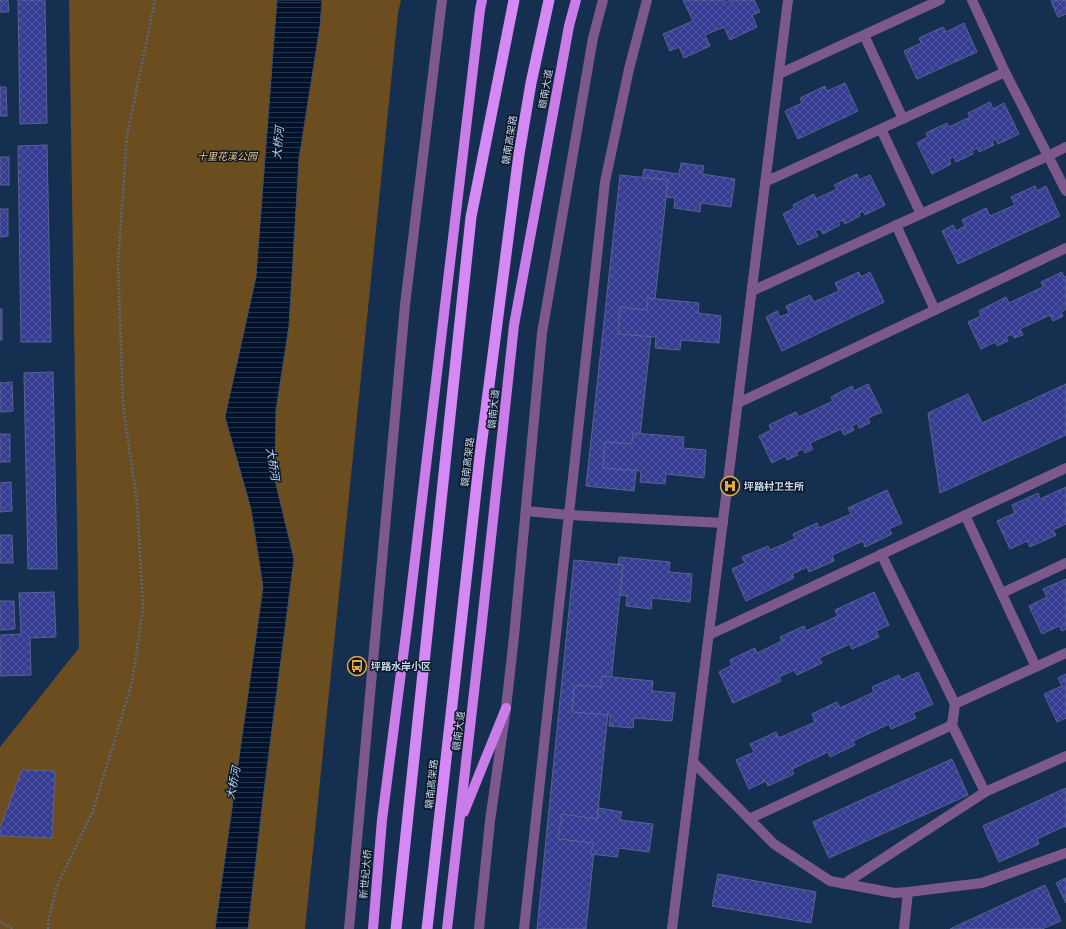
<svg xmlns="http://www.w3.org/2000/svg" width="1066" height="929" font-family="Literata,'Noto Sans SC',serif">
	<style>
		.park { fill: #6c4d1f }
		.water { fill: url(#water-rules); stroke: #3d4e65 }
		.building { fill: url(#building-cross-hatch); stroke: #5a628c }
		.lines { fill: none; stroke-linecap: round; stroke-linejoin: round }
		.path { stroke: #556b88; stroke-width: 2.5; stroke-dasharray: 2 2; stroke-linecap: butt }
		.service { stroke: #7c588c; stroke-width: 10 }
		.minor { stroke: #7c588c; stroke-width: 10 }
		.tertiary { stroke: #7c588c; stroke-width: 10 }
		.primary { stroke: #ca7ce9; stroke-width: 10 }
		.trunk-bridge { stroke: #d489f4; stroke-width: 11 }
		.labels { text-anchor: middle; stroke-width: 3; stroke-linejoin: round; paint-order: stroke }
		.street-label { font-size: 10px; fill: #c9d9ee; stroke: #0c1726 }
		.park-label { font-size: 10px; font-style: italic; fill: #f5c47f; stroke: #0c1726 }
		.poi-label { font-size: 10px; font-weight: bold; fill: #c9d9ee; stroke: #0c1726; text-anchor: start }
		.water-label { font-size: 11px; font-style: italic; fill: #b3d3fd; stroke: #0c1726 }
	</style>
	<defs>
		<pattern id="water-rules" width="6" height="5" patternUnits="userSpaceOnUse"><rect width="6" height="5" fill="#01122a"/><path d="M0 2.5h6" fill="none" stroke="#253449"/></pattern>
		<pattern id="building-cross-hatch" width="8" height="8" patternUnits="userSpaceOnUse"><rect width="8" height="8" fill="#373c93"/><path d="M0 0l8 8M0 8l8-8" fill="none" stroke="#5358a2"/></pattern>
	</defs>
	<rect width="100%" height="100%" fill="#152f50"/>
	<path class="park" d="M69,0h332l-3,13 -93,916h-305v-182l79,-99z"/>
	<path class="water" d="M277,0h45l-2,26 -21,133 -10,167 -13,84 -1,70 19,79 -30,232 -16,138h-33l48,-342 -12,-78 -26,-92 31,-140z"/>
	<g class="building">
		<path d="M0,0h8l1,12h-9z"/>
		<path d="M18,0h27l2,123 -27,1z"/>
		<path d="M683,0h42l2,2 4,-2h23l6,12 -8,3 5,12 -27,13 -6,-13 -19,8 5,11 -26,12 -5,-11 -9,4 -7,-17 30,-13z"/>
		<path d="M1053,0h13v14l-8,3 -7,-16z"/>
		<path d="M964,23l13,29 -60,27 -13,-28 17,-8 -2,-5 24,-11 3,5z"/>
		<path d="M845,83l13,28 -60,28 -13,-28 17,-8 -2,-5 25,-12 2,5z"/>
		<path d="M0,87h6l1,29h-7z"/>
		<path d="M990,102l3,7 11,-6 15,31 -21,10 -2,-5 -4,3 2,3 -15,7 -2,-4 -5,3 1,3 -17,8 -2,-5 -5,2 2,5 -19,10 -15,-31 11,-6 -2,-4 21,-10 2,4 21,-10 -2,-4z"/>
		<path d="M47,145l4,197h-30l-3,-196z"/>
		<rect x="0" y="157" width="9" height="28"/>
		<path d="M681,163l23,3 -2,8 33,5 -4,28 -30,-4 -1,9 -26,-4 1,-10 -35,-4 4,-25 35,5z"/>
		<path d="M857,174l2,6 11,-5 15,30 -20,10 -2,-4 -4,2 1,3 -15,8 -2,-4 -5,2 2,3 -17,9 -3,-5 -5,2 3,5 -20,9 -15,-31 11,-6 -1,-3 21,-11 2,5 21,-10 -3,-4z"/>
		<path d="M620,175l48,5 -34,311 -48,-5z"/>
		<path d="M1035,186l2,5 9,-5 14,30 -102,48 -16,-33 11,-6 3,6 9,-5 -3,-6 24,-12 4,8 25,-11 -4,-8z"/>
		<path d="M0,209h8v27l-8,1z"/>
		<path d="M859,272l2,5 9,-5 14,30 -102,49 -16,-34 11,-6 3,6 9,-4 -3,-7 24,-11 4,7 25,-11 -4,-8z"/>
		<path d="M1062,272l2,5 2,-1v33l-5,3 2,4 -10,5 -3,-6 -30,14 3,6 -9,3 -2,-4 -6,3 2,4 -11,5 -2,-4 -14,7 -13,-27 13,-6 -2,-5 27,-14 3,6 34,-16 -2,-5z"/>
		<path d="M648,298l51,5 -1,10 23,3 -2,27 -38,-3 -1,10 -25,-2 1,-11 -38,-3 2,-27 27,3z"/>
		<rect x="0" y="309" width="2" height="31"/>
		<path d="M53,372l4,197h-29l-4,-196z"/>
		<path d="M12,382l1,29 -13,1v-29z"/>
		<path d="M868,384l14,28 -14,6 2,5 -11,5 -2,-5 -5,3 2,4 -10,5 -3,-6 -31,14 3,6 -8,4 -2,-4 -7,3 2,3 -11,5 -2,-4 -13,7 -13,-27 12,-6 -2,-5 27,-13 3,5 34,-16 -2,-4 21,-11 2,5z"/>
		<path d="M1066,384v51l-126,58 -12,-80 40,-19 14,29z"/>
		<path d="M633,433l51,4 -1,11 23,2 -2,28 -38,-4 -1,10 -25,-2 1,-11 -38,-3 2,-26 27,2z"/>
		<rect x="0" y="434" width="10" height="28"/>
		<path d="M11,482l1,29 -12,1v-29z"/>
		<path d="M1066,487v37l-13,6 3,5 -26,12 -3,-6 -17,8 -13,-28 18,-8 -3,-8 26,-12 2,6z"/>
		<path d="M887,490l15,33 -13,6 3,5 -27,13 -2,-6 -31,14 2,6 -25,11 -2,-5 -15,7 2,4 -48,23 -14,-32 13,-6 -3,-6 26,-11 2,4 25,-11 -2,-5 24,-11 2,5 32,-14 -3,-6z"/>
		<path d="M0,535h12l1,28h-13z"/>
		<path d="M619,557l51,5 -1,10 23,2 -2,28 -38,-4 -1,11 -25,-3 1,-10 -38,-4 2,-26 27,2z"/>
		<path d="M574,560l49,5 -37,364h-49z"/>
		<path d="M1066,579v50l-4,2 -3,-5 -17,8 -13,-28 18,-9 -4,-8z"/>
		<path d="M54,592l2,45 -26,1 1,37 -31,1v-41l21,-1 -2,-41z"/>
		<path d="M874,592l15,33 -13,6 3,6 -27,12 -2,-5 -31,14 3,5 -25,12 -3,-5 -15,7 2,4 -48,22 -14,-31 13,-7 -2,-5 25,-12 2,5 25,-12 -2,-4 24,-11 2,5 32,-15 -3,-6z"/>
		<path d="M0,601h14l1,28 -15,1z"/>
		<path d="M918,672l15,32 -20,9 3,5 -25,11 -2,-5 -36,17 2,4 -25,12 -2,-5 -36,17 2,5 -26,12 -2,-5 -17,8 -13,-29 18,-8 -4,-8 26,-12 3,6 36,-16 -3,-8 25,-12 3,6 34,-16 -2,-5 27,-12 2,5z"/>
		<path d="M1066,674v44l-9,4 -13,-28 18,-8 -4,-8z"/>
		<path d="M602,676l51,5 -1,10 23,2 -3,28 -38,-3 -1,10 -24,-2 1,-11 -38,-3 2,-27 27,2z"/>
		<path d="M952,759l16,36 -139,63 -16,-36z"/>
		<path d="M22,770l33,1 -3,67 -52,-2v-8z"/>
		<path d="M1066,788v40l-1,-2 -28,13 2,5 -40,18 -16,-36z"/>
		<path d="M599,808l23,4 -2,8 33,4 -4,28 -30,-4 -2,9 -26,-3 2,-11 -35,-4 4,-25 35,5z"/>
		<path d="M718,874l98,18 -5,31 -99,-17z"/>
		<path d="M1066,878v25l-10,-20z"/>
		<path d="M1045,885l16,36 -19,8h-92z"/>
	</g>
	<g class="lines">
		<g class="path">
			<path d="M0,922l14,7"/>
			<path d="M48,929v-6l8,-35 37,-77 39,-128 11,-75 -6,-106 -14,-97 -5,-142 9,-127 28,-136"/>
		</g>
		<g class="service">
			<path d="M864,35l39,84"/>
			<path d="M779,74l161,-74"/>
			<path d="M881,129l40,85"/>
			<path d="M765,182l240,-110"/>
			<path d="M896,225l39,85"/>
			<path d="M752,291l296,-135"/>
			<path d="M738,403l328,-155"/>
			<path d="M965,515l71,152"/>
			<path d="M881,554l74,150 -3,21 33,67"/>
			<path d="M1002,593l64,-30"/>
			<path d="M709,635l357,-167"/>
			<path d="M749,819l203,-94 3,-21 111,-51"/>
			<path d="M844,884l141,-92 81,-36"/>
		</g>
		<g class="minor">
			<path d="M972,0l33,72 61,119"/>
			<path d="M1048,156l18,-9"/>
			<path d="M526,511l43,4 154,8"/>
			<path d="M693,762l81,82 56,37 64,12 14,-1 74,-9 84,-30"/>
			<path d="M524,929l81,-747 24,-113 18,-69"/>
			<path d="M672,929l116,-929"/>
			<path d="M904,929l4,-37"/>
		</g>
		<g class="tertiary">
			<path d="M349,929l56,-624 37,-305"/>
			<path d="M479,929l11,-108 16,-113 8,-71 28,-304 51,-295 10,-38"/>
		</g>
		<g class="primary">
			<path d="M464,812l42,-104"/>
			<path d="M373,929l9,-109 26,-202 72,-608 2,-10"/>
			<path d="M447,929l34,-298 33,-306 55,-299 7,-26"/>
		</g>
		<g class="trunk-bridge">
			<path d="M396,929l75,-712 43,-217"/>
			<path d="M427,929l53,-474 39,-301 12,-71 18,-83"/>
		</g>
	</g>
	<defs>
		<symbol id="hospital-ring" viewBox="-11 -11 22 22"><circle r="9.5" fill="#0c1726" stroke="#eca93a" stroke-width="1.5"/><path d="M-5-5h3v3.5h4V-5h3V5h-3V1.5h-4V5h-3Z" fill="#eca93a"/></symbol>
		<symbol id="bus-ring" viewBox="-11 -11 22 22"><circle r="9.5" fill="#0c1726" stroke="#eca93a" stroke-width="1.5"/><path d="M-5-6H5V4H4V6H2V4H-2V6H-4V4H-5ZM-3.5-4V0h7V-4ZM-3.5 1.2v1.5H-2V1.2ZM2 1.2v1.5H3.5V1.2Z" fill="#eca93a"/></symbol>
	</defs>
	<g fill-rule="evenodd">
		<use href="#hospital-ring" x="719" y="475" width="22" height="22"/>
		<use href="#bus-ring" x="346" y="655" width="22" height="22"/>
	</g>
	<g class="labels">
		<g class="street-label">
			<text transform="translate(545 89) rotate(-80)" y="4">赣南大道</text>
			<text transform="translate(509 140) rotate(-81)" y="4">赣南高架路</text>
			<text transform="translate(493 409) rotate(-84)" y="4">赣南大道</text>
			<text transform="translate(467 462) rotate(-83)" y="4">赣南高架路</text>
			<text transform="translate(458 731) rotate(-83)" y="4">赣南大道</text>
			<text transform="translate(431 784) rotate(-84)" y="4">赣南高架路</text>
			<text transform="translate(365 874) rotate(-85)" y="4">新世纪大桥</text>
		</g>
		<g class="park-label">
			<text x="227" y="160">十里花溪公园</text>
		</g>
		<g class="poi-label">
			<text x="744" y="490">坪路村卫生所</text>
			<text x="371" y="670">坪路水岸小区</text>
		</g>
		<g class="water-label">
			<text transform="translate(278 143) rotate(-85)" y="4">大桥河</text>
			<text transform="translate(273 464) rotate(81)" y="4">大桥河</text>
			<text transform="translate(233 783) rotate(-79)" y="4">大桥河</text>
		</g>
	</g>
</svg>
